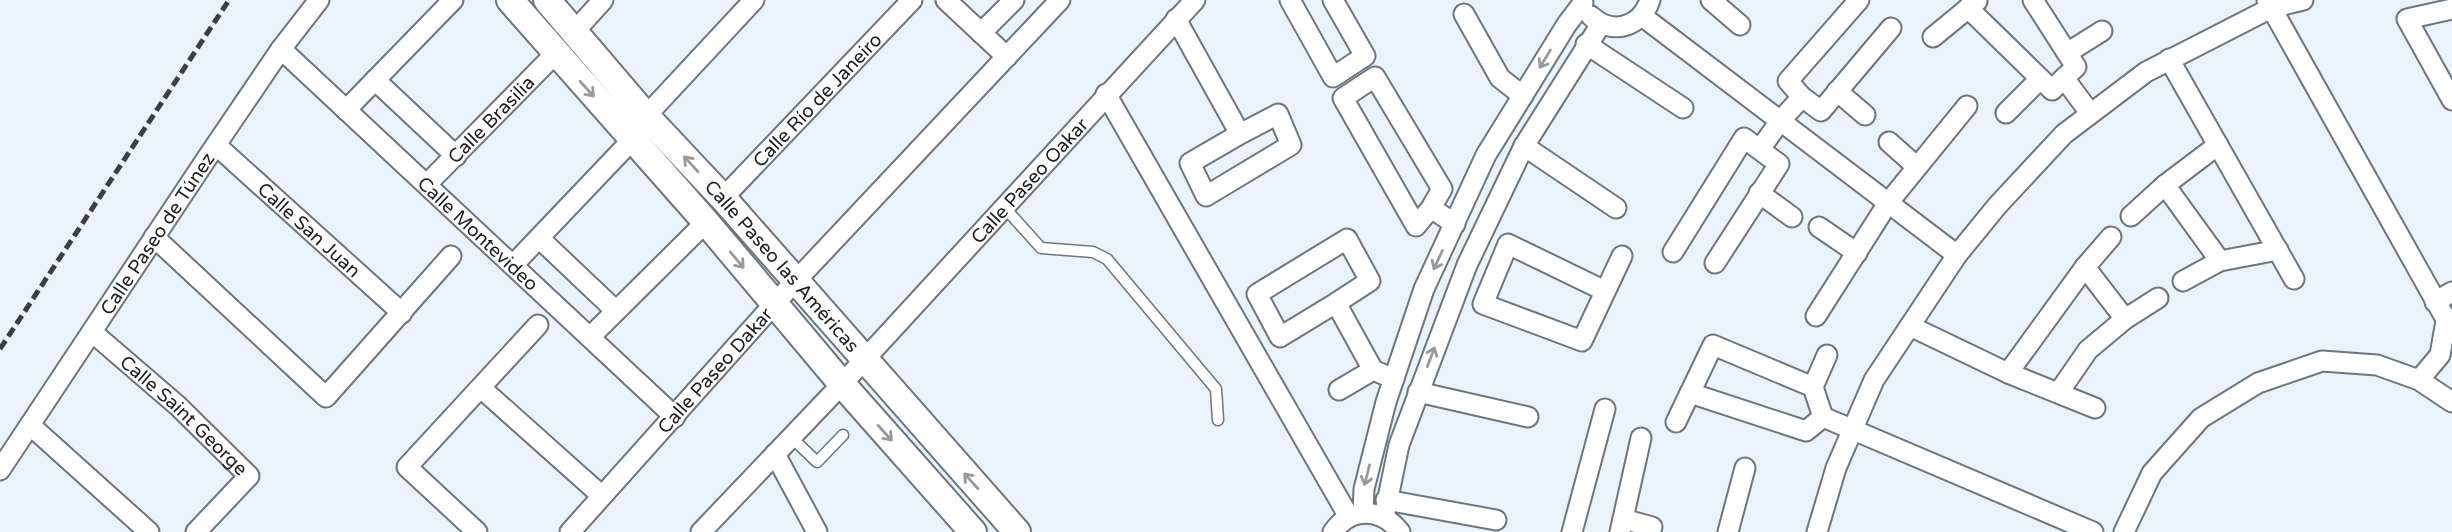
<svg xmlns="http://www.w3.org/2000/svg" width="2452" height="532" font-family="'Varela Round',sans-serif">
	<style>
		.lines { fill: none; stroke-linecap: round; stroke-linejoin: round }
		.lane-casing { stroke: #6d767e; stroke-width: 13 }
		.street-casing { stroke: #6d767e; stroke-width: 23 }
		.secondary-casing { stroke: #6d767e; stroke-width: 30 }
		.lane { stroke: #fff; stroke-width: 10 }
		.street { stroke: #fff; stroke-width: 19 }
		.secondary { stroke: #fff; stroke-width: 26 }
		.rail { stroke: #3b3f43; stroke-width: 5; stroke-dasharray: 10 5; stroke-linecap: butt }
		.oneway { stroke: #989a9b }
		.labels { text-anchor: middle; stroke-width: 5; stroke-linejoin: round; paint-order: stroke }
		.street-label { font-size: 19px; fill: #1b1e21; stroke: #fff }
	</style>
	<rect width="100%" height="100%" fill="#eaf3fc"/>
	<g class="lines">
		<defs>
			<g id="lane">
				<path d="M1004,207l37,41 52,4 14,7 109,130 2,31"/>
				<path d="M791,437l26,25 26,-27"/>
			</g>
			<g id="street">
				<path d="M946,0l61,57"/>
				<path d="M1290,0l43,77 32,-21 -32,-56"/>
				<path d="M1711,0l29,25"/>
				<path d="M1859,0l-71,81 14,16 19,14 70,-83"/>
				<path d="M2033,0l43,67 -12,11"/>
				<path d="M2267,0l185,330"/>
				<path d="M1968,8l84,82 12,-12 26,35"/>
				<path d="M2452,9l-45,10 45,81"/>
				<path d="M1464,14l36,64 23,18"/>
				<path d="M1591,16c21,20 50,11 59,-16"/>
				<path d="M1642,16l315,239"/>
				<path d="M1176,19l64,115 -50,29 16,33 85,-51 -13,-31 -38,20"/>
				<path d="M574,32l29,-32"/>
				<path d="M981,33l33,-33"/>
				<path d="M1933,37l44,-36"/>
				<path d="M1586,44l97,64"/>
				<path id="s1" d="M281,49l394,368"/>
				<path d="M2067,53l35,-22"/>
				<path d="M2169,59l125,220"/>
				<path d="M375,80l81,76"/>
				<path d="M1837,91l28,24"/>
				<path d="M1106,94l243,423"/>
				<path d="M346,110l107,-110"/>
				<path d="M2006,113l34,-34"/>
				<path d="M646,116l108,-116"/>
				<path d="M1889,142l28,25"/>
				<path id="s2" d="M216,145l186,168"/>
				<path d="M1524,146l92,62"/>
				<path d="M1760,149l21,-29 21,-23"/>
				<path id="s3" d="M427,184l129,-131"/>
				<path d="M2165,185l55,76"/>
				<path d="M1759,193l33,24"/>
				<path id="s4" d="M723,198l189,-198"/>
				<path d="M1431,208l11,-19 -67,-112 -32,21 73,128 15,-18 24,16"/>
				<path d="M2131,216l34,-31 53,-40"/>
				<path d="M1819,227l38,26"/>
				<path d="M154,237l172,160 125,-141"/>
				<path d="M539,238l77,73"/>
				<path d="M1673,252l71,-114 35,26 -64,99"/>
				<path d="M514,264l118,-124"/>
				<path d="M2085,267l40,52"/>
				<path d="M2183,281l37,-20 58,-11"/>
				<path d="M1605,291l-97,-47 -25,60 99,37 40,-85"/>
				<path d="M2435,302l17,-10"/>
				<path d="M1336,303l34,-22 -23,-42 -90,55 23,43 56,-34 37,67 21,9"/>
				<path d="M1816,316l72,-113 79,-97"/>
				<path d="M1910,326l98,47 87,35"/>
				<path id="s5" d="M92,332l86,74 71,70 -53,56"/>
				<path d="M590,337l116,-115"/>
				<path d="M2008,373l77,-106 26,-30"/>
				<path d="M2419,380l21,-25 6,-34"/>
				<path d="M481,388l121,108"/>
				<path d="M1339,390l34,-20"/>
				<path d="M1418,392l110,25"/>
				<path d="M2059,392l29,-42 37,-31 33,-21"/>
				<path d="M1690,393l116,38 17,-14"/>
				<path d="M1823,417l270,115"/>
				<path d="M1823,417l-10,-30 14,-32"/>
				<path d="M1676,422l37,-77 100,42"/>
				<path d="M30,425l119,107"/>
				<path d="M775,454l42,78"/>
				<path id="s6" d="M0,470l205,-309 76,-112 38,-49"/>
				<path d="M1386,500l110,20"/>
				<path d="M1363,512l1,-23 22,-87 38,-113 62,-134 81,-131 16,-21"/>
				<path d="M1384,517l15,-72 68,-180 57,-119 77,-122"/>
				<path d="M1623,519l29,8"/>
				<path d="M477,532l-70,-65 131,-142"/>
				<path id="s7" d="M570,532l204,-228 286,-304"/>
				<path id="s8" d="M701,532l141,-148 353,-384"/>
				<path d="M1333,532c18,-26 49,-24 67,0"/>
				<path d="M1572,532l33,-123"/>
				<path d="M1620,532l21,-94"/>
				<path d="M1728,532l17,-64"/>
				<path d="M1817,532l19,-64 38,-88 83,-125 40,-49 67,-72 82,-62 125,-64 32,-8"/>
				<path d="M2124,532l28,-59 49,-55 57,-35 64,-22 55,4 42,15 33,22"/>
			</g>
			<g id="secondary">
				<path d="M510,0l196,222 136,162 131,148"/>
				<path id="s9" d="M547,0l99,116 77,82 294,334"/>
			</g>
		</defs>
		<use href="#lane" class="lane-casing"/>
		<use href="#street" class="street-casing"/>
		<use href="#secondary" class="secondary-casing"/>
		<use href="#lane" class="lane"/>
		<use href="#street" class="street"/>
		<use href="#secondary" class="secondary"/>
		<path class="rail" d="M0,349l229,-349"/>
	</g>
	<defs><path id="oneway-shaft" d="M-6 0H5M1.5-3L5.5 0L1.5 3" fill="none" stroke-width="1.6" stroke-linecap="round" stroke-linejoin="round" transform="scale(1.75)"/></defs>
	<g class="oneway">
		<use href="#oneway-shaft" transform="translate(1545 59) rotate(121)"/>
		<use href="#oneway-shaft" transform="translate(587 89) rotate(48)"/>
		<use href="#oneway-shaft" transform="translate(691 164) rotate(-133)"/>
		<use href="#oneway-shaft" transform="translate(737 260) rotate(50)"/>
		<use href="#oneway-shaft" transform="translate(1438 260) rotate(115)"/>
		<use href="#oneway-shaft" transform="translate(1431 357) rotate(-69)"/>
		<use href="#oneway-shaft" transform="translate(885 433) rotate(48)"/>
		<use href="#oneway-shaft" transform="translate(1367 475) rotate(104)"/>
		<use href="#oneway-shaft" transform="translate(971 481) rotate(-132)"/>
	</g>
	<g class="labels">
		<g class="street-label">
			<text dy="7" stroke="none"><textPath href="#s4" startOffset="136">Calle Río de Janeiro</textPath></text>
			<text dy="7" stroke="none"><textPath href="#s3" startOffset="91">Calle Brasilia</textPath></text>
			<text dy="7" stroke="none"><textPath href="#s8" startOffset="481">Calle Paseo Oakar</textPath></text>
			<text dy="7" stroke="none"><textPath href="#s2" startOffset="126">Calle San Juan</textPath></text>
			<text dy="7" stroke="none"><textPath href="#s1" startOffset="270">Calle Montevideo</textPath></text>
			<text dy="7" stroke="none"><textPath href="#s6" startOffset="284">Calle Paseo de Túnez</textPath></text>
			<text dy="7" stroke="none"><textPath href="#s9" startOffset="355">Calle Paseo las Américas</textPath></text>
			<text dy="7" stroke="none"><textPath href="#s7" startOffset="217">Calle Paseo Dakar</textPath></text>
			<text dy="7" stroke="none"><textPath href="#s5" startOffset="124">Calle Saint George</textPath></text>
		</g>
	</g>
</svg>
